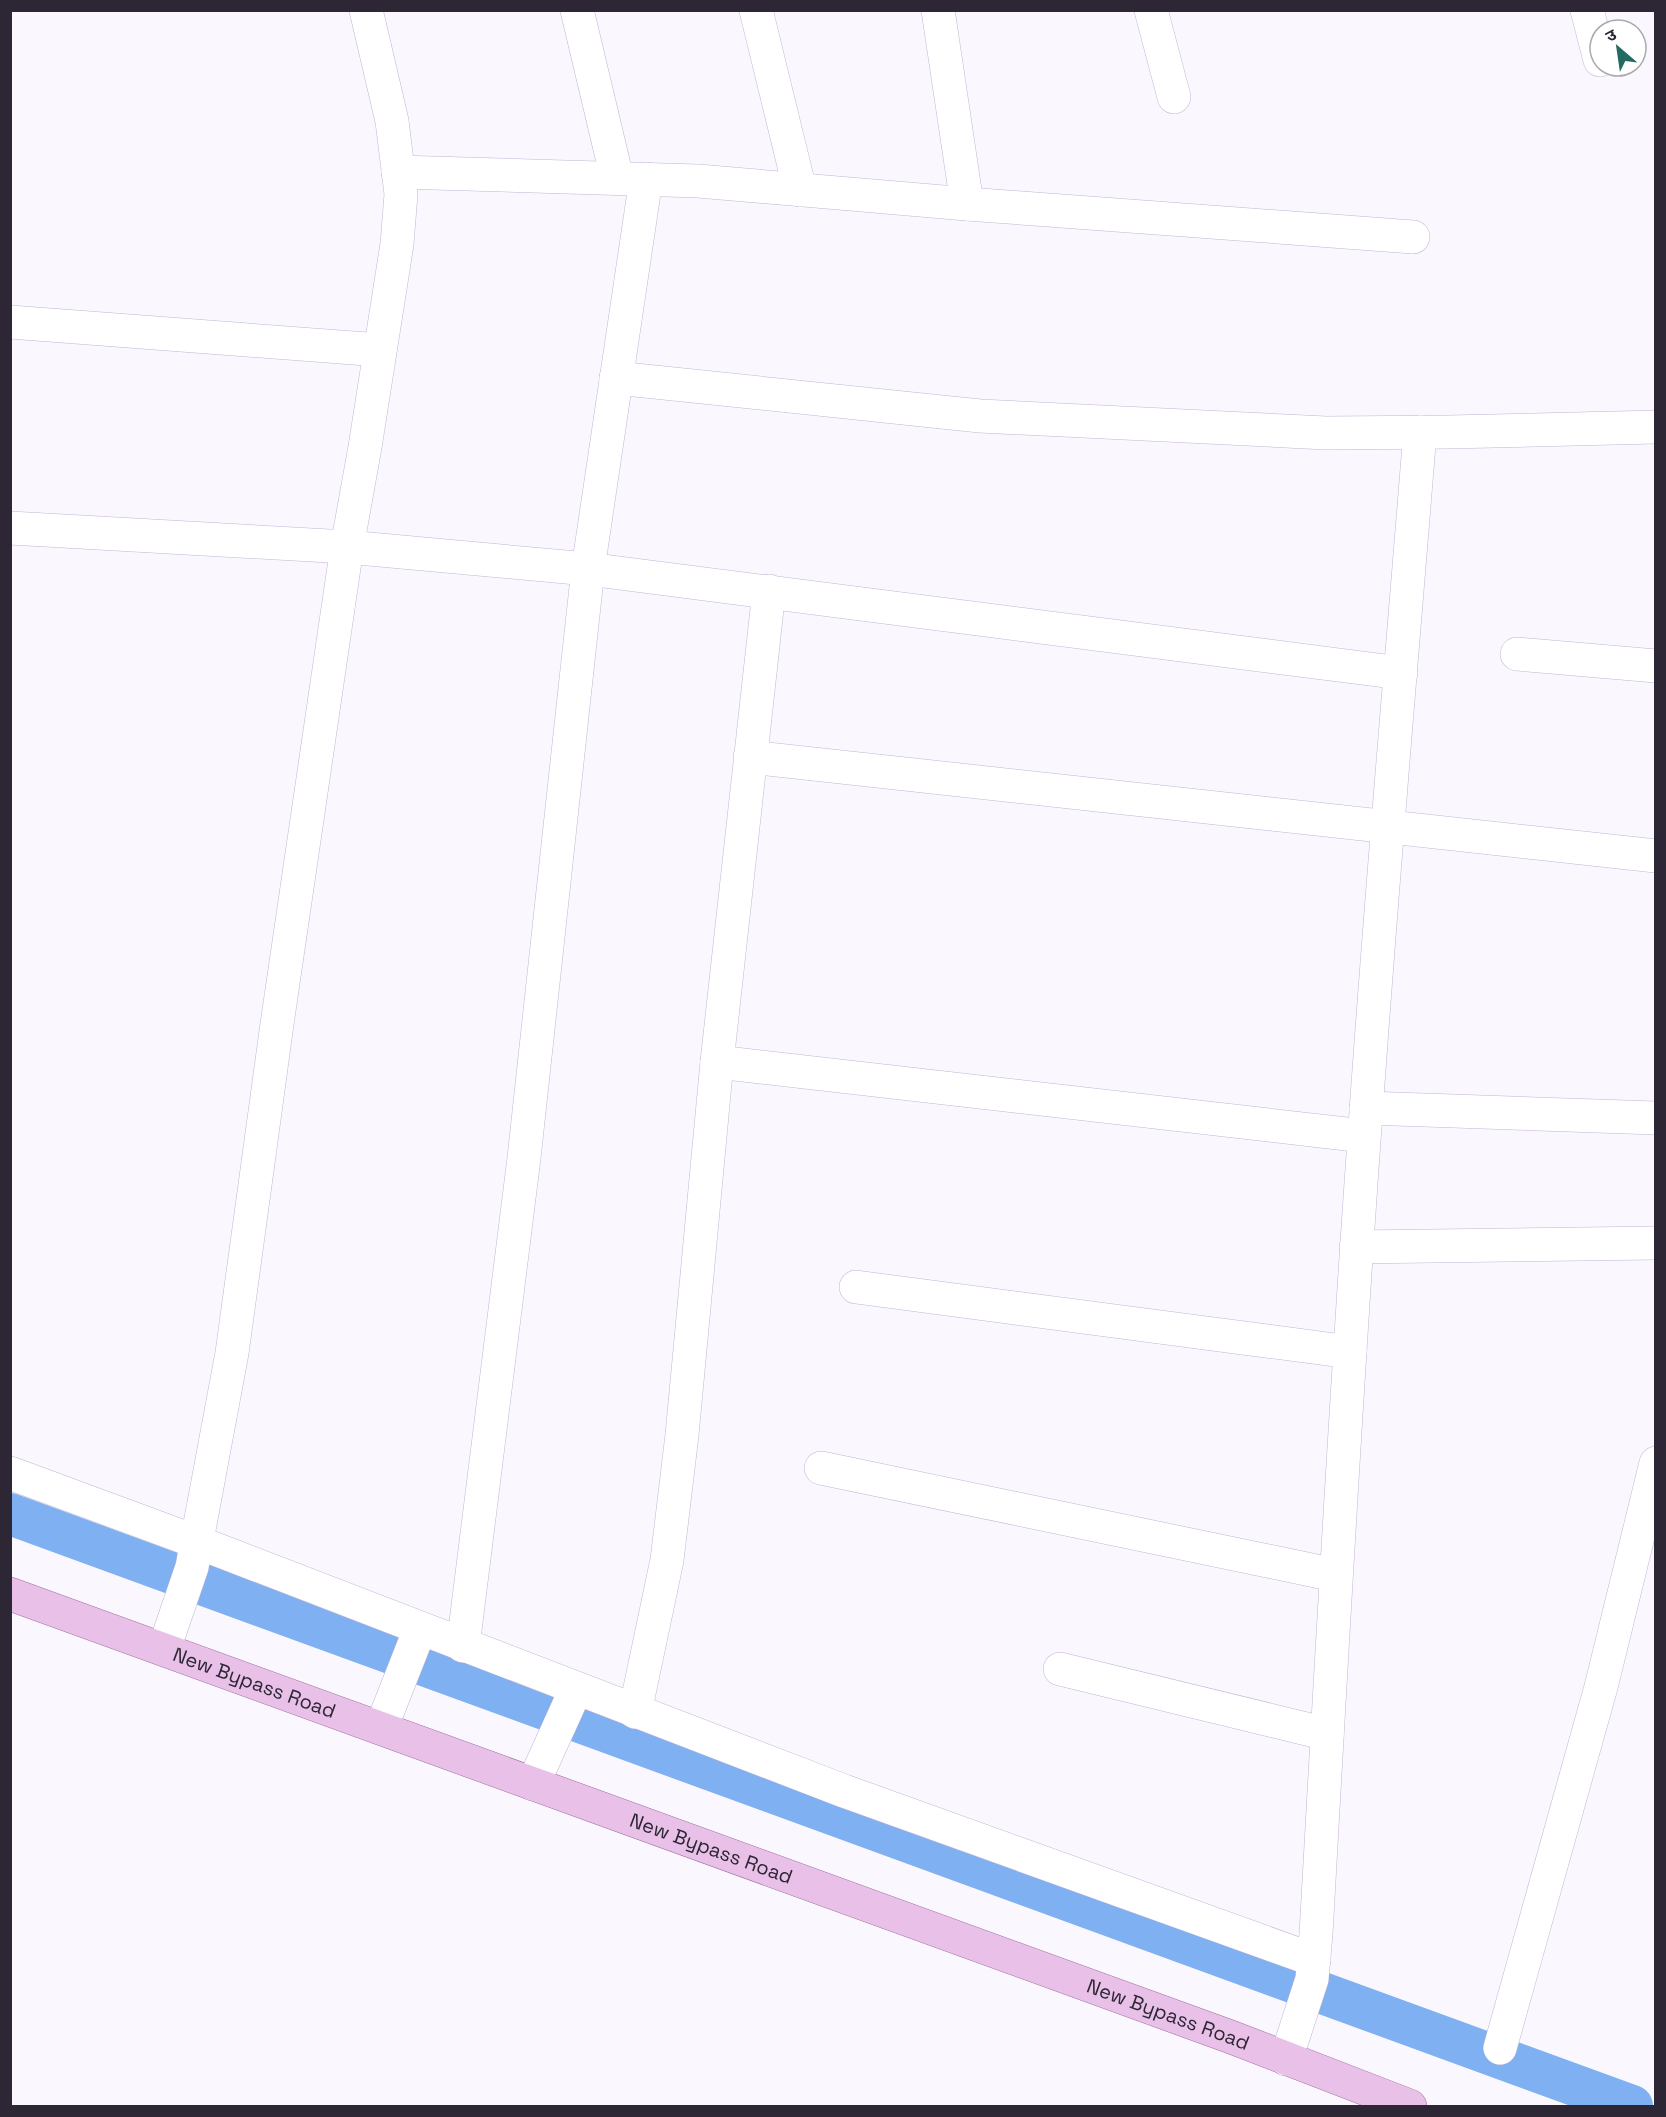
<svg xmlns="http://www.w3.org/2000/svg" width="1666" height="2117" font-family="'Space Grotesk','Noto Sans Devanagari',sans-serif">
	<style>
		.lines { fill: none; stroke-linecap: round; stroke-linejoin: round }
		.canal { stroke: #7fb0f2; stroke-width: 42 }
		.minor-casing { stroke: #c2b5d6; stroke-width: 34 }
		.major-casing { stroke: #9e709f; stroke-width: 34 }
		.minor { stroke: #fff; stroke-width: 33 }
		.major { stroke: #e9c1e8; stroke-width: 33 }
		.labels { text-anchor: middle; stroke-width: 4.5; stroke-linejoin: round; paint-order: stroke }
		.street-label { font-size: 20px; fill: #2d2735; stroke: #fff }
	</style>
	<rect width="100%" height="100%" fill="#faf7fe"/>
	<g class="lines">
		<path class="canal" d="M10,1514l1622,592"/>
		<defs>
			<g id="minor">
				<path d="M577,10l40,168"/>
				<path d="M756,10l44,180"/>
				<path d="M938,10l29,194"/>
				<path d="M1151,10l23,87"/>
				<path d="M1587,10l13,50"/>
				<path d="M398,172l300,9 269,23 446,33"/>
				<path d="M10,322l370,28"/>
				<path d="M616,378l364,38 346,17 123,-1 207,-5"/>
				<path d="M10,528l337,19 241,22 813,104"/>
				<path d="M1517,654l139,12"/>
				<path d="M750,757l906,99"/>
				<path d="M717,1062l647,74"/>
				<path d="M1366,1108l290,10"/>
				<path d="M1356,1247l300,-4"/>
				<path d="M856,1287l494,65"/>
				<path d="M821,1468l514,107"/>
				<path d="M10,1473l187,69 647,249 470,169"/>
				<path d="M463,1646l61,-488 64,-589 58,-390"/>
				<path d="M164,1649l28,-82 40,-214 45,-329 70,-477 18,-100 32,-203 4,-50 -9,-73 -26,-111"/>
				<path d="M1060,1669l267,65"/>
				<path d="M635,1712l32,-152 15,-125 35,-373 52,-471"/>
				<path d="M381,1728l39,-99"/>
				<path d="M533,1784l43,-95"/>
				<path d="M1500,2048l101,-361 55,-224"/>
				<path d="M1286,2059l26,-80 4,-45c15,-264 29,-529 48,-793 16,-236 37,-472 56,-709"/>
			</g>
			<g id="major">
				<path id="s1" d="M10,1594l1221,443 179,69"/>
			</g>
		</defs>
		<use href="#minor" class="minor-casing"/>
		<use href="#major" class="major-casing"/>
		<use href="#minor" class="minor"/>
		<use href="#major" class="major"/>
	</g>
	<g class="labels">
		<g class="street-label">
			<text dy="7" stroke="none"><textPath href="#s1" startOffset="260">New Bypass Road</textPath></text>
			<text dy="7" stroke="none"><textPath href="#s1" startOffset="746">New Bypass Road</textPath></text>
			<text dy="7" stroke="none"><textPath href="#s1" startOffset="1232">New Bypass Road</textPath></text>
		</g>
	</g>
	<rect width="1666" height="2117" fill="none" stroke="#2d2735" stroke-width="24"/>
	<g transform="translate(1618 48) rotate(331)"><circle r="28" fill="#ffffff" stroke="#aba9ae" stroke-width="1.5"/>
	<path d="M0-4.5L10 22L0 15L-10 22Z" fill="#226b62"/>
	<text y="-9" font-size="16" font-weight="bold" text-anchor="middle" fill="#2d2735">उ</text>
	</g>
</svg>
